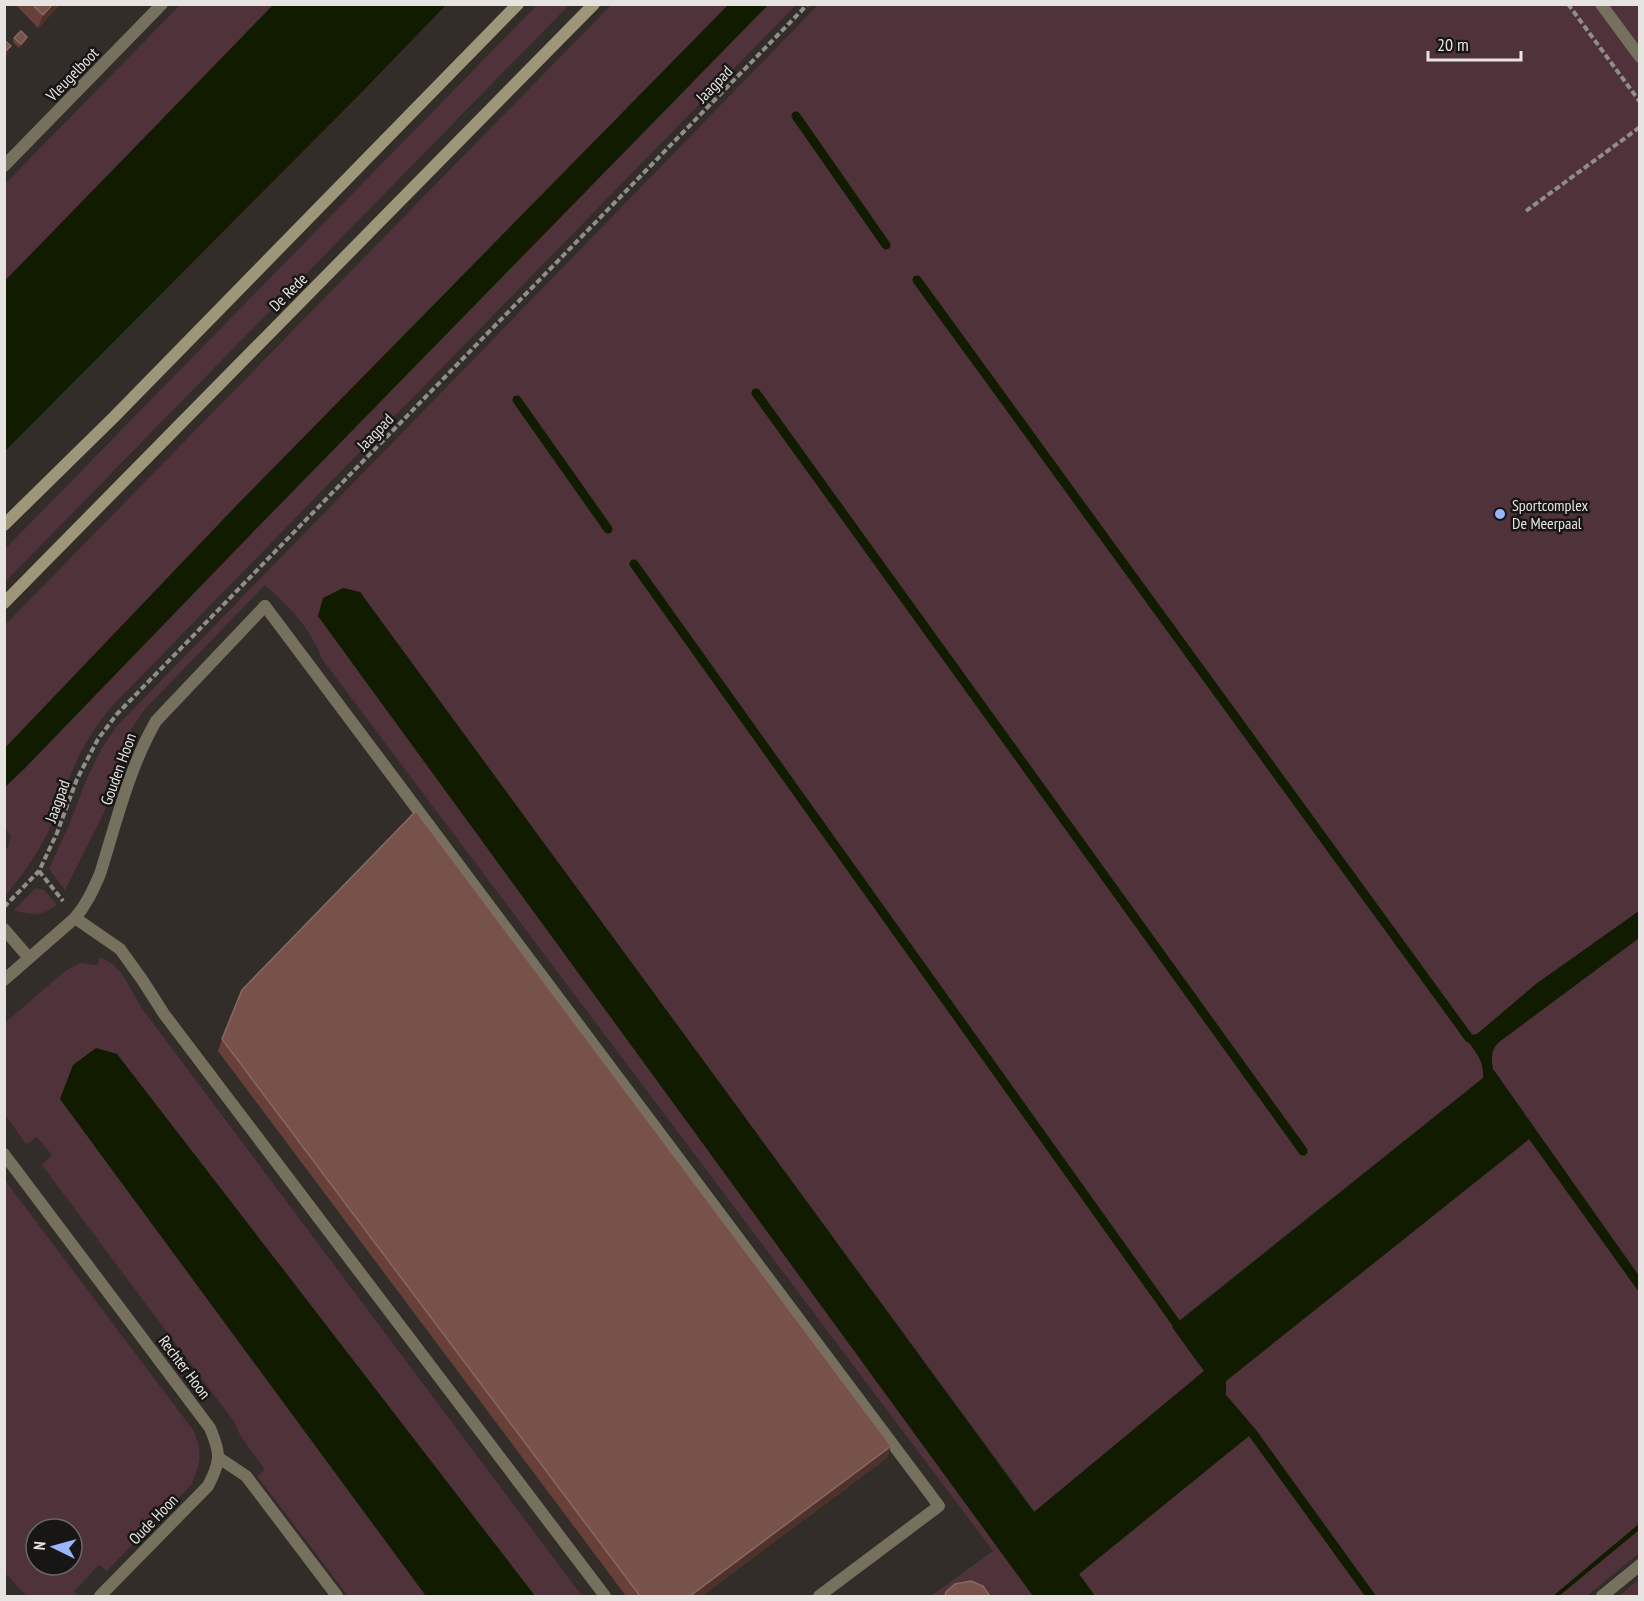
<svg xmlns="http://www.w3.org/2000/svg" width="1644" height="1601" font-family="'PT Sans Narrow',sans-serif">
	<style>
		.green { fill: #50323a; fill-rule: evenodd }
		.water { fill: #111b00 }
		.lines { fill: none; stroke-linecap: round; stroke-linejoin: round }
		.stream { stroke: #111b00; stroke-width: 9 }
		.path { stroke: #918d89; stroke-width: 4; stroke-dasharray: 6 3; stroke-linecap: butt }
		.service { stroke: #76715e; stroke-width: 12 }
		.minor { stroke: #76715e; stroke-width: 12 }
		.secondary { stroke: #9e9678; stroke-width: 12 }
		.wall { fill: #694039 }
		.shaded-wall { fill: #4e312b }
		.building { fill: #77524b; stroke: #886862; stroke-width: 1.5 }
		.poi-dot { fill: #98b5fd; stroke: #181614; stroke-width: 2 }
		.labels { text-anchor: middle; stroke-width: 5; stroke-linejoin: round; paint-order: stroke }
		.street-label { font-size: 16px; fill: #e6e3e0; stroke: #181614 }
		.poi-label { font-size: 16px; fill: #e6e3e0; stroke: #181614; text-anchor: start }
	</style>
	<rect width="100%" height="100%" fill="#322d29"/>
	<g class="green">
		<path d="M538,4l31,1 -564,577v-33z"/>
		<path d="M180,5h94l-269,275v-96z"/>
		<path d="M611,5h118l-491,499 -233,244v-123z"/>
		<path d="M768,5h28l-683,700c-10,12 -19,24 -27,38 -15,25 -22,53 -34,80 -12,27 -28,51 -47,73v-47l3,-2 3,-10 -6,-9v-41l19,-18 229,-237z"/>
		<path d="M818,5h821v906l-103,73 -59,51h-6l-4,5c10,14 17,20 16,38l-311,248 32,45 -169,141 -675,-919 -42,23 715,980h-102l62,-45 -671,-892c-11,-31 -34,-53 -57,-74l-120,124 -15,22 -26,82 -39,77 -16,-21 20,-44 18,-47 13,-27 16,-24z"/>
		<path d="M36,888l8,2 13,15c-15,11 -26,11 -43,5z"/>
		<path d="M1639,938v338l-146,-207 -2,-10 1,-10 7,-7z"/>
		<path d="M100,957l13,7 11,13 17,30 441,589h-47l-418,-542 -57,45 366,497h-78l-91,-120 8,-6 -25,-35 -5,-12 -193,-258 10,-10 -15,-18 -11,7 -21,-29v-92l60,-52 15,-8 17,2z"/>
		<path d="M1530,1139l109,153v232l-86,72h-177l-120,-166 -30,-35v-14z"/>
		<path d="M4,1179l189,251c10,22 8,33 -2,55l-84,86 -8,-6 -25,26 5,5h-52l-22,-23zM36,1529h36v36h-36z"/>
		<path d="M1249,1435l116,161h-270l-16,-22z"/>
		<path d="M1639,1530v23l-52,43h-28z"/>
		<path d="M1639,1579v17h-20z"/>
	</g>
	<g class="water">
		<path d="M274,4l172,1 -86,89 -355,357v-170z"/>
		<path d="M729,4l39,1 -515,527 -229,237 -19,18v-39l233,-244z"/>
		<path d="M343,588l17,4 674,920 170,-141 -32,-44 311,-249c1,-18 -6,-24 -16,-38l4,-5 6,-1 59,-50 103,-73v27l-140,104c-8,8 -8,15 -6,27l146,207v16l-110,-153 -303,242v14l30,35 120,166h-11l-116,-160 -170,138 16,22h-62l-715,-980 5,-18z"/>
		<path d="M96,1048l21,6 418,542h-109l-366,-497 13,-34z"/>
		<path d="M1639,1524v6l-80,66h-6z"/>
	</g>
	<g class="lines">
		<g class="stream">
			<path d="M796,116l90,129"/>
			<path d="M917,280l552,758"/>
			<path d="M756,393l547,758"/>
			<path d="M517,400l91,129"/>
			<path d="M634,564l542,759"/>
		</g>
		<g class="path">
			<path d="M1568,4l72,98"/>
			<path d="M1526,211l114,-84"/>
			<path d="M39,871l24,30"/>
			<path d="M4,907l35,-36 18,-38 20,-54 21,-40 19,-25 691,-710"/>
		</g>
		<g class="service">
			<path d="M265,606l674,900 -120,90"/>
			<path d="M75,918l45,31 23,32 21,33 441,582"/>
			<path d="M219,1458l27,18 91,120"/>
		</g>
		<g class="minor">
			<path d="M1601,4l39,53"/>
			<path d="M4,166l158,-162"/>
			<path d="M4,929l25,29"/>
			<path d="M4,980l71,-62c12,-14 18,-28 25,-44 16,-51 29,-106 56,-153l109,-115"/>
			<path d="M4,1154l206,274c11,26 11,33 -2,58l-108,110"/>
			<path d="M1602,1596l38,-31"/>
		</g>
		<g class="secondary">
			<path d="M4,525l110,-108 404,-413"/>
			<path d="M4,603l590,-599"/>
		</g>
	</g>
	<g class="wall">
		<path d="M15,4h46l-23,24z"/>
		<path d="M27,37l-1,4 -7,7 -6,-6 1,-4z"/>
		<path d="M222,1039l669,407 -4,12 -185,138h-76l-408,-545z"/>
	</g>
	<g class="shaded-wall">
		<path d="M53,4h8l-23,24 5,-13z"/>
		<path d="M27,37l-1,4 -7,7 2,-4z"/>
		<path d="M11,46l-7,17v-11z"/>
		<path d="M891,1446l-4,12 -185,138h-12z"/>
	</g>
	<g class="building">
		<path d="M32,4h21l-10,11z"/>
		<path d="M21,31l6,6 -6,7 -7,-6z"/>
		<path d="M4,40l7,6 -7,6z"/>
		<path d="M416,811l475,635 -201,150h-50l-418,-557 20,-49z"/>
		<path d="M971,1581l12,5 7,10h-45l1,-4 9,-8z"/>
	</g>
	<circle class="poi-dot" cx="1500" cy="514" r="6"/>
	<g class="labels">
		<g class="street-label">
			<text transform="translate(72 74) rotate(-46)" y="6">Vleugelboot</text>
			<text transform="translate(714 84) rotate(-46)" y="6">Jaagpad</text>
			<text transform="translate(288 292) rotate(-45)" y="6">De Rede</text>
			<text transform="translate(375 432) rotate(-46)" y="6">Jaagpad</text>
			<text transform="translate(118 769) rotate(-70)" y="6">Gouden Hoon</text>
			<text transform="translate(57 801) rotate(-70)" y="6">Jaagpad</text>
			<text transform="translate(185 1367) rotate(53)" y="6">Rechter Hoon</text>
			<text transform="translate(153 1519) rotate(-46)" y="6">Oude Hoon</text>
		</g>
		<g class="poi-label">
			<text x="1512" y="511">Sportcomplex<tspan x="1512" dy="18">De Meerpaal</tspan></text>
		</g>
	</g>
	<rect width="1644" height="1601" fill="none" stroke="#e6e3e0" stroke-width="12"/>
	<g transform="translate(54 1547) rotate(275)"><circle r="28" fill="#181614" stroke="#6a6866" stroke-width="1.5"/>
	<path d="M0-4.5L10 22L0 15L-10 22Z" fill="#98b5fd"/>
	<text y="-9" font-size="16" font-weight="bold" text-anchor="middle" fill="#e6e3e0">N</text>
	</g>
	<path d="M1428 51v9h93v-9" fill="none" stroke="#e6e3e0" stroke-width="3"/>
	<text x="1437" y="51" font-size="18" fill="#e6e3e0" stroke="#181614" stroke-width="4.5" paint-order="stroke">20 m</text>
</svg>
